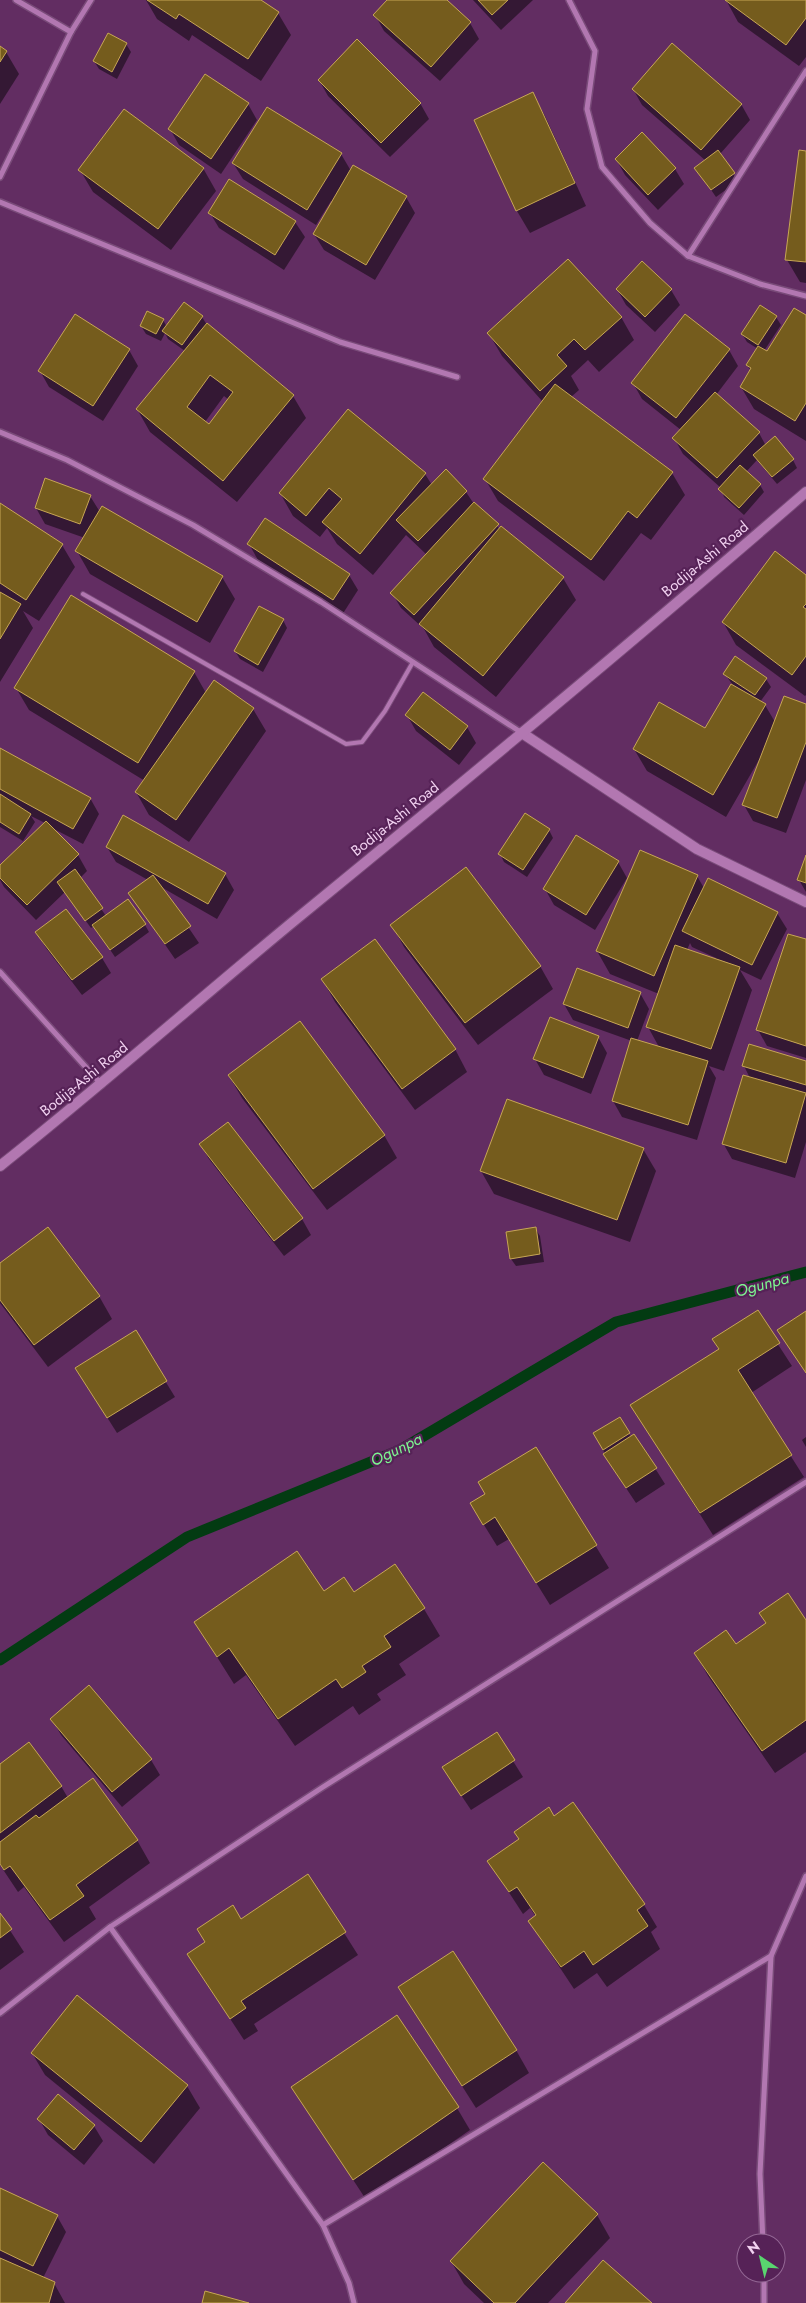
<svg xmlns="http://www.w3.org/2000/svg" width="806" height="2303" font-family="Jost,sans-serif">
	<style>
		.shadow { fill: #0007; fill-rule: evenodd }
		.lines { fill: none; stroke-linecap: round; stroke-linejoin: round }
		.stream { stroke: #033b12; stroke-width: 11 }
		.building { fill: #755c1d; stroke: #c7a655; fill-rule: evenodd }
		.lane-casing { stroke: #794b79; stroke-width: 6 }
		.street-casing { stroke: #794b79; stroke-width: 8 }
		.secondary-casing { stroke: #794b79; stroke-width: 12 }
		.lane { stroke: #b277b1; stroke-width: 4 }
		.street { stroke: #b277b1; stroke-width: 5 }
		.secondary { stroke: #b277b1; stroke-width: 10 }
		.labels { text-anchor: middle; stroke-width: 4.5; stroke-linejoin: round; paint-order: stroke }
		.street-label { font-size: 15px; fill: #f2d2f1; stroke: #562257 }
		.water-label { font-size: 16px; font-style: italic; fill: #7df690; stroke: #562257 }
	</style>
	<rect width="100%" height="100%" fill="#622d62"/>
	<g class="shadow">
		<path d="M146,0h113l19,13 13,22 -30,46 -69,-46 -3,6 -32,-22z"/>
		<path d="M389,0h56l25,23 9,16 -39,42 -56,-50 -9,-16z"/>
		<path d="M473,0h60l-32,30z"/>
		<path d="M726,0h80v57l-7,9 -61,-44z"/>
		<path d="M126,44l5,8 -14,27 -18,-10 -5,-8z"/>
		<path d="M0,48l6,4 13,22 -19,30z"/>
		<path d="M319,80l101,23 9,16 -39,38 -62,-61z"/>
		<path d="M633,89l108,15 9,16 -30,34 18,27 -22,16 -20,-29 10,-7 -64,-56z"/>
		<path d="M532,94l13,22 41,90 -56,27 -13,-22 -42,-91z"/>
		<path d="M248,104l9,16 -36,54 -42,-29 -9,-16z"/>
		<path d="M267,109l74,45 10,17 55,26 9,16 -40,67 -51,-30 -10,-16 19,-32 -2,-1 -15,24 -73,-46 -10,-16z"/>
		<path d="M806,152v131l-6,-1 -13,-22z"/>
		<path d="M616,159l59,10 9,15 -26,26 -33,-35z"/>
		<path d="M203,168l13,23 -45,59 -78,-58 -13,-22z"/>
		<path d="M210,213l85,9 10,15 -21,33 -65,-42z"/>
		<path d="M617,289l54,1 9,15 -25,27 -29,-27z"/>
		<path d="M761,306l15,11 5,8 -17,26 3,2 39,-36v124l-52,-32 -13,-22 10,-16 -4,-6 11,-16 -11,-7 -5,-8z"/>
		<path d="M685,316l44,34 9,16 -22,29 43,38 7,13 27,14 4,8 -20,16 -20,-24 -11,12 14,13 4,7 -20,23 -20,-18 -3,-9 -38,-34 -9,-16 7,-8 -39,-31 -9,-16z"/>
		<path d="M202,317l5,8 86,71 13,22 -69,84 -87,-70 -13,-23 48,-58 -17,-12 -3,-6 -4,8 -15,-7 -5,-8 22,-6 4,7zM224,396l5,4 -20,26 -4,-4z"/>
		<path d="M621,317l13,23 -35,32 -11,-12 -17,16 8,14 -8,7 101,76 13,22 -34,45 -10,-7 -37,48 -106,-80 -13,-22 58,-77 -41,-46 -13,-22z"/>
		<path d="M129,350l9,16 -35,55 -54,-34 -9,-16z"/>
		<path d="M348,410l77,64 7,11 34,7 8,12 26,25 63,49 13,22 -80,97 -62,-50 -10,-18 -23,-21 -9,-15 35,-38 -21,-20 -33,40 -36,-31 -10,-16 -7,9 -27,-21 -13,-23z"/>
		<path d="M90,496l10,16 122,65 13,22 -25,44 -120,-69 -13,-23 8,-13 -40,-14 -9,-16z"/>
		<path d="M0,504l62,41 13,22 -36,54 -16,-10 10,17 -33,54z"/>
		<path d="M249,544l100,31 9,15 -16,25 -84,-55z"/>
		<path d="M806,576v119l-1,1 -69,-51 -13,-23z"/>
		<path d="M283,620l4,8 -24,44 -23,-13 -5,-8z"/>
		<path d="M194,672l12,21 8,-11 39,27 13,22 -77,111 -40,-27 -13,-23 9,-11 -116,-71 -13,-22z"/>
		<path d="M725,674l41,5 5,8 -11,15 5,3 10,17 31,-16v74l-20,53 -33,-12 -9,-16 16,-47 -34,59 -79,-46 -13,-22 71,-19 27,-46z"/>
		<path d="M407,715l60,12 9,16 -17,22 -43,-34z"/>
		<path d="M0,749l90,49 9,16 -16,30 -33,-17 28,28 9,16 -7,7 26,38 39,9 4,7 -34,25 -21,-31 -3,2 -26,-36 -29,28 -32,-33 -4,-7v-14l45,-43 -14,-7 4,6 -12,19 -23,-14z"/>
		<path d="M549,830l4,8 -26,39 -23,-15 -4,-8z"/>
		<path d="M107,847l118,27 9,16 -17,29 -56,-32 38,56 -24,16 -45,-65 18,-14 -32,-18z"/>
		<path d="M806,858v34l-7,-12z"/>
		<path d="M618,862l9,16 -32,52 -41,-25 -9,-16z"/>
		<path d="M697,876l7,12 73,25 10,16 -26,51 -21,-10 12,20 -28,81 -15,-5 7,12 -19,62 -75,-23 -9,-16 19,-60 -59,-21 -9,-16 76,-11 9,16 -12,32 22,6 -11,-20 11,-33 -49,-20 -13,-23zM690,943l2,4 24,11 -1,2 -28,-10z"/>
		<path d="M392,925l148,41 13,23 -75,56 -74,-98z"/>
		<path d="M37,933l65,25 9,15 -29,22 -36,-47z"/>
		<path d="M806,941v117l-39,-12 -9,-16z"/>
		<path d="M322,979l133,70 12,23 -52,38 -80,-108z"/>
		<path d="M598,1037l9,16 -16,41 -47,-19 -9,-16z"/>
		<path d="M806,1062v80l-11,36 -63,-19 -9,-16 27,-65 -6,-12z"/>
		<path d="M229,1076l155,59 13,23 -70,52 -85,-112z"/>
		<path d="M228,1123l74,96 9,16 -27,21 -75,-97 -9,-15z"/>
		<path d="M643,1149l13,22 -26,71 -136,-48 -13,-23z"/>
		<path d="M535,1228l5,8 4,26 -28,4 -5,-7z"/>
		<path d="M0,1264l99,32 13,23 -64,48 -48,-64z"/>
		<path d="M757,1312l35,54 -41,27 53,84 -91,58 -68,-108 74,-77 -6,-10z"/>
		<path d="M135,1332l40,65 -58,36 -31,-49z"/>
		<path d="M619,1418l12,19 3,-2 31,49 -29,19 -22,-33 -20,-36z"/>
		<path d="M806,1437v10l-4,-7z"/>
		<path d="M536,1448l73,120 -59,37 -41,-66 -12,7 -26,-42 16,-10z"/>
		<path d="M324,1593l30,1 70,15 16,27 -41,28 7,11 -29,19 4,6 -22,15 -6,-9 -58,40 -49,-71 -12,9 -39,-62z"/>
		<path d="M760,1614l46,8v130l-31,21 -67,-97 -13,-23 41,-8 30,-21z"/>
		<path d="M52,1719l99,41 9,15 -38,32 -61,-72z"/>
		<path d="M496,1734l27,43 -52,33 -18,-27z"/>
		<path d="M0,1765l61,21 7,12 69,42 13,23 -61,44 7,12 -32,23 -40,-55 -6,5 -18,-27z"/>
		<path d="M572,1804l72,101 13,22 -6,5 9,17 -53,38 -10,-14 -23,16 -45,-68 7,-4 -6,-9 -7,6 -34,-52z"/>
		<path d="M308,1876l50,79 -104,69 4,7 -14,9 -42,-64 39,-56z"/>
		<path d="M0,1915l24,37 -24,18z"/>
		<path d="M399,1987l117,63 13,23 -53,35z"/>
		<path d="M32,2053l155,33 13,22 -46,56 -109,-89z"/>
		<path d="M292,2087l165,21 13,22 -103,71z"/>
		<path d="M39,2119l55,7 9,15 -19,24 -36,-30z"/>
		<path d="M543,2164l54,51 13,23 -62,65h-64l-20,-19 -13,-23z"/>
		<path d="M0,2189l57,27 9,16 -23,46 11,5 11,20h-65z"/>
	</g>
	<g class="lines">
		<path class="stream" d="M0,1660l187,-123 213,-87 216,-128 190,-50"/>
	</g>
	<g class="building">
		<path d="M147,0h114l18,12 -31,47 -69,-45 -3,5z"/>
		<path d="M387,0h60l24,22 -40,45 -58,-52z"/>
		<path d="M478,0h30l-16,15z"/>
		<path d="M725,0h81v18l-20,27z"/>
		<path d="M108,33l19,10 -15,29 -19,-11z"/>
		<path d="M357,39l64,64 -40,40 -63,-63z"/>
		<path d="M672,43l70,61 -41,46 -69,-61z"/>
		<path d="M0,46l7,5 -7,11z"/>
		<path d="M205,74l44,29 -38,56 -43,-30z"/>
		<path d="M533,92l42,91 -59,28 -42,-91z"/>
		<path d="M267,107l75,46 -35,57 -75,-47z"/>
		<path d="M124,109l80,59 -46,61 -80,-59z"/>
		<path d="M642,132l34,36 -28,27 -33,-36z"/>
		<path d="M718,150l17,23 -24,17 -17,-22z"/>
		<path d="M799,150l7,1v111l-21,-2z"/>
		<path d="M353,165l54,31 -41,69 -53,-31z"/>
		<path d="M229,179l67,42 -21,34 -67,-42z"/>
		<path d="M568,259l54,58 -37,33 -11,-11 -17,16 10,11 -27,25 -53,-58z"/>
		<path d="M642,261l30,28 -27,28 -29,-28z"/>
		<path d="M184,302l19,14 -21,29 -20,-14z"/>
		<path d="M760,305l17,11 -19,29 -17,-11z"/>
		<path d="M794,308l12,7v88l-11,18 -55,-34 11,-19 -5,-3 12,-19 9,5z"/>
		<path d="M147,311l17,8 -8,15 -16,-8z"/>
		<path d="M75,314l55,35 -37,57 -55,-35z"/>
		<path d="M685,314l45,35 -54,69 -45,-35z"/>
		<path d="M207,323l87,72 -71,86 -87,-72zM210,375l23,17 -24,32 -22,-17z"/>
		<path d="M555,384l118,88 -36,46 -9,-7 -37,49 -108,-81z"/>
		<path d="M715,392l45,40 -43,46 -45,-40z"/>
		<path d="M348,409l78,64 -66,81 -38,-32 20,-23 -13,-11 -23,28 -27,-23z"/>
		<path d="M775,436l19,23 -22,18 -19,-22z"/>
		<path d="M740,465l21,19 -22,24 -21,-19z"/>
		<path d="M446,469l21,22 -49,50 -22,-21z"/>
		<path d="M45,478l46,17 -11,29 -45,-16z"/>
		<path d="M474,502l25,22 -85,91 -24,-22z"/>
		<path d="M0,503l63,41 -37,56 -26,-17z"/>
		<path d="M102,506l121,70 -26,46 -122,-71z"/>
		<path d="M265,518l85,56 -17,26 -86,-56z"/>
		<path d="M501,526l63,51 -81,99 -64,-52z"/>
		<path d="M775,551l31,24v29l-3,3 3,2v47l-14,19 -70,-53z"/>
		<path d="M0,592l21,12 -21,35z"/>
		<path d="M71,595l124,76 -57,92 -124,-75z"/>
		<path d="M259,606l25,13 -26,46 -24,-14z"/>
		<path d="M735,656l32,22 -12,17 -32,-21z"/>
		<path d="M214,680l40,28 -78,112 -41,-28z"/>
		<path d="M731,684l35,20 -53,91 -80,-46 26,-47 46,26z"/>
		<path d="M423,692l45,34 -18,24 -45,-35z"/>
		<path d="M784,696l22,8v38l-29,76 -35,-13z"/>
		<path d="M0,748l91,50 -18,31 -73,-40z"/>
		<path d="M0,794l31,20 -12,20 -19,-12z"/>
		<path d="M525,813l25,16 -27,41 -25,-16z"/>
		<path d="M123,815l103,58 -18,31 -102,-57z"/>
		<path d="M46,821l33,33 -52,51 -27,-27v-13z"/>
		<path d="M576,835l43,26 -33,54 -43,-26z"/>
		<path d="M640,850l58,25 -44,101 -58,-25z"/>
		<path d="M806,855v28l-9,-3z"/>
		<path d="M466,867l75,99 -76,57 -75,-98z"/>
		<path d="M75,869l28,39 -18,13 -28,-39z"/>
		<path d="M153,875l38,51 -26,18 -37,-51z"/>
		<path d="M708,878l70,34 -26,53 -70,-34z"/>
		<path d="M128,899l18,25 -36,26 -18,-25z"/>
		<path d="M66,909l37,48 -31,23 -37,-48z"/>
		<path d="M788,934l18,5v107l-50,-16z"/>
		<path d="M375,939l81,110 -54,40 -81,-110z"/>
		<path d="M675,945l65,22 -29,82 -65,-22z"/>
		<path d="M577,968l64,24 -13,36 -65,-24z"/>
		<path d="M550,1017l49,19 -16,42 -50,-19z"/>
		<path d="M300,1021l85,114 -72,54 -85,-114z"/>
		<path d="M631,1038l77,23 -20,64 -76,-24z"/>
		<path d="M749,1044l57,17v24l-64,-19z"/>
		<path d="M743,1075l63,18 -20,70 -64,-19z"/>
		<path d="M507,1099l137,49 -27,72 -137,-49z"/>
		<path d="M228,1122l75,96 -29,23 -75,-97z"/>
		<path d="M48,1227l52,69 -66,49 -34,-45v-37z"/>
		<path d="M536,1227l4,27 -30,5 -4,-27z"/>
		<path d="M758,1310l22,33 -42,27 54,85 -92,58 -70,-108 89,-56 -7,-10z"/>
		<path d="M806,1311v62l-29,-43z"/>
		<path d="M136,1330l31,51 -60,37 -32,-50z"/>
		<path d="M620,1417l10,16 -27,17 -10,-17z"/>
		<path d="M634,1434l23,34 -31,20 -23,-34z"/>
		<path d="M536,1447l61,98 -61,38 -41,-66 -12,8 -13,-22 15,-9 -7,-12z"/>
		<path d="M297,1551l27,40 20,-14 10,15 41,-28 30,44 -41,28 7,11 -29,19 4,6 -24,16 -6,-9 -58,40 -49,-71 -12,9 -23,-35z"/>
		<path d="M788,1593l18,27v100l-44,31 -68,-98 32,-23 10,14 30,-21 -7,-10z"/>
		<path d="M89,1685l63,74 -40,33 -62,-73z"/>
		<path d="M497,1732l18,28 -54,36 -19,-29z"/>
		<path d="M29,1742l33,44 -62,47v-69z"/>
		<path d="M93,1778l45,62 -62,45 8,11 -34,24 -40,-54 -6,4 -4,-6v-22l36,-27 3,3z"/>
		<path d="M573,1802l72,102 -8,6 11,16 -55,39 -9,-14 -23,16 -33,-46 8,-6 -19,-28 -8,5 -22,-31 32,-22 -5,-7 35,-25 5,9z"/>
		<path d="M308,1874l38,58 -105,69 5,7 -16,11 -43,-65 18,-12 -8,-13 36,-24 8,14z"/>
		<path d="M0,1913l12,16 -12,9z"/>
		<path d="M453,1951l64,99 -55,36 -64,-99z"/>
		<path d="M77,1995l111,90 -47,57 -110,-89z"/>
		<path d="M397,2015l62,92 -106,73 -62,-93z"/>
		<path d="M58,2094l37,31 -21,25 -37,-31z"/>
		<path d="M543,2162l55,52 -83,89h-21l-44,-42z"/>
		<path d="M0,2188l58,27 -25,51 -33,-16z"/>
		<path d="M0,2258l55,24 -6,21h-49z"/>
		<path d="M603,2260l49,43h-87z"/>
		<path d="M205,2291l44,12h-47z"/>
	</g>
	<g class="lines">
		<defs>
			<path id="lane" d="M83,594l263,150 16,-2 23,-31 28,-49"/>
			<g id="street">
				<path d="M16,0l55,32"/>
				<path d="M569,0l26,51 -8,58 15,58 48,56 38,33 72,28 46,12"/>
				<path d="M0,177l71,-145 20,-32"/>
				<path d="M0,202l340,140 117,35"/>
				<path d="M688,256l118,-185"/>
				<path d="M0,432l67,28 126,65 128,77 201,131"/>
				<path d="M0,972l102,113"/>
				<path d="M110,1927l213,298 26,58 5,20"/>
				<path d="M0,2013l110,-86 213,-140 483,-305"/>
				<path d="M323,2225l448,-269"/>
				<path d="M763,2243l-3,-69 11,-218 35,-80"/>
				<path d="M764,2273v30"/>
			</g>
			<g id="secondary">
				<path d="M522,733l175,116 109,53"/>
				<path d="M0,1166c102,-81 199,-167 300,-250 170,-139 340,-280 506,-424"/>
			</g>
		</defs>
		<use href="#lane" class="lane-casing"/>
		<use href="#street" class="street-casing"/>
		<use href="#secondary" class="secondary-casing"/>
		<use href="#lane" class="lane"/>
		<use href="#street" class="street"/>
		<use href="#secondary" class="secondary"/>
	</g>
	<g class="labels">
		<g class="street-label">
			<text transform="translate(705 559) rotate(-40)" y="5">Bodija-Ashi Road</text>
			<text transform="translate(395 819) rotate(-39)" y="5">Bodija-Ashi Road</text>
			<text transform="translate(84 1079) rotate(-39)" y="5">Bodija-Ashi Road</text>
		</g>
		<g class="water-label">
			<text transform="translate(762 1284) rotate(-15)" y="6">Ogunpa</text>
			<text transform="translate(396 1449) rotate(-26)" y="6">Ogunpa</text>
		</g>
	</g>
	<g transform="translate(761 2258) rotate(325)"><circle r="24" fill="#562257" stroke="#946895"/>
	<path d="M0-4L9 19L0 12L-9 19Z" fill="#59d56f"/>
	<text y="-8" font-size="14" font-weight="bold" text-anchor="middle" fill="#f2d2f1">N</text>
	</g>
</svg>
